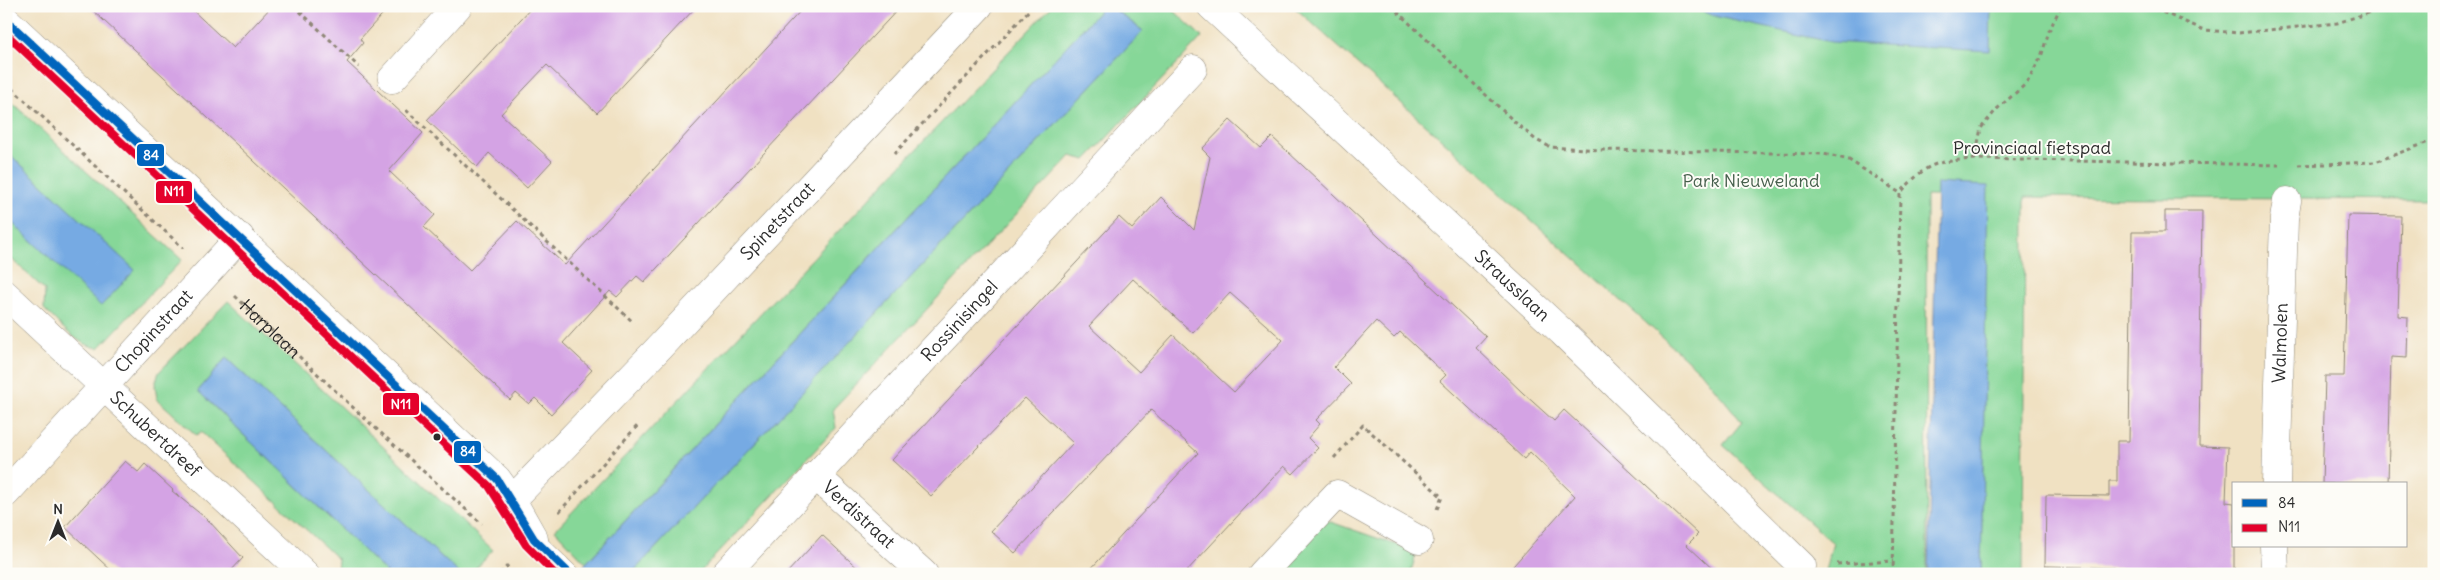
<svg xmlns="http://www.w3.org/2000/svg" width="2440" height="580" font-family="Delius,sans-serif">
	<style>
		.green { fill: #86d798; stroke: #588162 }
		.water { fill: #76aae3; stroke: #506a87 }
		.building { fill: #d4a3e4; fill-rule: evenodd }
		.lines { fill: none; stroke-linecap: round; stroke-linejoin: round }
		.service-casing { stroke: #8e8676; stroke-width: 19 }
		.minor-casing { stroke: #8e8676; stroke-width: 29 }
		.path { stroke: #8e8676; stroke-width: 3; stroke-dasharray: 4 4; stroke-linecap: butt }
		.service { stroke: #fff; stroke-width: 18 }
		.minor { stroke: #fff; stroke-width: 28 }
		.bus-1-casing { stroke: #fdfcf7; stroke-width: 11 }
		.bus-2-casing { stroke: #fdfcf7; stroke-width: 11 }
		.bus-1 { stroke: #0065bd; stroke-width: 8 }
		.bus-2 { stroke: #e4002b; stroke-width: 8 }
		.bus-dot { fill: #2b2b2b; stroke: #fdfcf7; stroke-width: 2 }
		.labels { text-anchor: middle; stroke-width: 4; stroke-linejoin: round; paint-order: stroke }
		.street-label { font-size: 18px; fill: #2b2b2b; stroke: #fdfcf7 }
		.park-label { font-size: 18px; fill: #465f4c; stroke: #fdfcf7 }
		.line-badge { stroke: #fdfcf7; stroke-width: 2 }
		.badge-label { font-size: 14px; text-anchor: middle; font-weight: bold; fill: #fff }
	</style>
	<rect width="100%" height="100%" fill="#fdfcf7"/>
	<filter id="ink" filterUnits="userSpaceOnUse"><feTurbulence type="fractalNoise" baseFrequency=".02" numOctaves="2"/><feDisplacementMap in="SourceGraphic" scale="10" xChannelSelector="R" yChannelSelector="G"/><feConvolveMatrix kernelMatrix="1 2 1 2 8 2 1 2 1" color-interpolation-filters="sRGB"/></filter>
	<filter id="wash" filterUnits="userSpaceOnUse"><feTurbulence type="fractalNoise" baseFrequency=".0096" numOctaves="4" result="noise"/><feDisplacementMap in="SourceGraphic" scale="20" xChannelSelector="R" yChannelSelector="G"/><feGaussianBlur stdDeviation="1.12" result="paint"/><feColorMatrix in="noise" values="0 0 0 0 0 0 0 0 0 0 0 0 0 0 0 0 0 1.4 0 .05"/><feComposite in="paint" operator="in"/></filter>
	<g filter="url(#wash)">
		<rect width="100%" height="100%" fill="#f0e1c2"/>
		<g class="green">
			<path d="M1052,6h52l-518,557 -31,-33z"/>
			<path d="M1110,6h59l33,31 -116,123 -15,-4 -238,253 3,19 -138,146h-67l512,-543z"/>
			<path d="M1293,6h1141v194l-409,-3 -2,377h-42l6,-377 -61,-1 1,378h-103l9,-31 -110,-98 19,-23 -39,-48z"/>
			<path d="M6,97l176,163 -83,88c-23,-3 -39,-24 -55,-39l1,-19 -39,-36v-37l95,88 33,-35 -128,-119z"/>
			<path d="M228,301l265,249 -23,24h-10l-234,-216 -28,33 190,183h-48l-3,-3 1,-12 -137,-127 -5,3 -39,-36 -2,-14 4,-13z"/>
			<path d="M1325,520l92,32 -7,22h-134z"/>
		</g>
		<g class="water">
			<path d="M1104,6h6l33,25 -512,543h-55z"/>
			<path d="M1686,6h305l-1,45 -159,-9 -113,-25z"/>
			<path d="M6,151l129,119 -34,36 -95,-89z"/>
			<path d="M1937,183l51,3 -7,388h-53z"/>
			<path d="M226,358l234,216h-72l-190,-183z"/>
		</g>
		<g id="blocks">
			<g class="building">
				<path d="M88,6h100l45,42 39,-42h118l-30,33 3,4 -16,19 76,71 -34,38 46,44 -11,12 46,43 47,-49 48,44 240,-259h96l-257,276 -7,-6 -20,21 -7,-6 -47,52 29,27 -41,44 -16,-16 -6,6 -13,-11 -6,7z"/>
				<path d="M533,6h164l-100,107 -50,-48 -22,23 -24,26 51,47 -25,27 -38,-35 -12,14 -50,-47z"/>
				<path d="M1230,120l31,28 11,-11 214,200 -10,11 47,45 31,28 10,-11 134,124 -11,11 31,29h-212l69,-78 -45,-44 -6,7 -84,-78 6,-6 -46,-43 -6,6 -18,-17 -42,46 17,17 -35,36 4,4 -12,14 10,10 -25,26 -9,-8 -100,108h-98l112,-121 -47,-43 -136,143 -24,-22 82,-88 -48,-45 -94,98 -39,-36 227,-243 13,12 29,-32 33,33 16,-73 -8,-8zM1133,279l60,54 37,-40 53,47 -49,52 -61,-57 -34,37 -50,-46z"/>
				<path d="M2165,211h37l-3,235 29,1 -2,55 8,1v68l-189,-5 1,-71 63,1v-15h8v-40h12l3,-209h33z"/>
				<path d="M2348,215l53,1 -3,100 10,1 -1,41 -16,-1 -3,127h-66l3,-108h19z"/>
				<path d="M125,461l13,11 7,-8 28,26 -1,1 36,29 35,38 -15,16h-113l-50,-47z"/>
				<path d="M822,535l42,39h-78z"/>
			</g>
		</g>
	</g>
	<g filter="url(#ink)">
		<use href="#blocks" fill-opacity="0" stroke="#8e8676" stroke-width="1"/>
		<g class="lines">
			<defs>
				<path id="service" d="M534,539l36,35"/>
				<g id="minor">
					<path id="s2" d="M1211,6l351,326 240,234 -1,8"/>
					<path d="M6,20l491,459 15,21 22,39"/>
					<path d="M392,79l66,-73"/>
					<path id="s3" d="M6,295l299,279"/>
					<path id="s4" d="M815,475l109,99"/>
					<path id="s5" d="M2276,484l8,-265 3,-18"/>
					<path id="s6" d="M6,493l234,-256"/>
					<path id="s7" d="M512,500l144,-149 323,-345"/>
					<path d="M2274,546l1,28"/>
					<path id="s8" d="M725,574l468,-505"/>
					<path d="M1262,574l75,-80 82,46"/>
				</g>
			</defs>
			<use href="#service" class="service-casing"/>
			<use href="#minor" class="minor-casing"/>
			<g class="path">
				<path d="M294,6l65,61"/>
				<path d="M1391,6l127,119 18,15 14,7 51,3 223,4 25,6 51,33"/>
				<path d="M2148,6l56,24 35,3 98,-10 53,-17"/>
				<path d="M6,83l177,165"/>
				<path d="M406,110l228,213"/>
				<path d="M2434,110l-4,5 4,14"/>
				<path d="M894,154l139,-148"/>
				<path d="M1975,159l6,-31 16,-19 30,-26 14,-26 8,-26 12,-25"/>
				<path d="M2298,165l77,-3 59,-22"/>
				<path id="s1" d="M235,296l126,119 121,109"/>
				<path d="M1334,458l29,-33 79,72 -5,12"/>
				<path d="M559,512l80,-88"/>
				<path d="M1837,564l57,-3"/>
				<path d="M500,574l10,-11"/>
				<path d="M1893,574l7,-381c29,-31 32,-31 75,-34l304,6"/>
			</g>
			<use href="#service" class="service"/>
			<use href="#minor" class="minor"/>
			<defs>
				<path id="bus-1" d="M6,20l491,459 37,60 36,35"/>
				<path id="bus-2" d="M6,34l483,452 37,59 29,29"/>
			</defs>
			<use href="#bus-1" class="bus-1-casing"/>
			<use href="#bus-2" class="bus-2-casing"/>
			<use href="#bus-1" class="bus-1"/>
			<use href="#bus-2" class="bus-2"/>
		</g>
	</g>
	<circle class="bus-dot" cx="437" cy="437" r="4.5"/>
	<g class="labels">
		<g class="street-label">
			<text x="2032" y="154">Provinciaal fietspad</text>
			<text dy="6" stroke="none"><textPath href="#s7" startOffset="385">Spinetstraat</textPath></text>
			<text dy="6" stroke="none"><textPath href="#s2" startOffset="411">Strausslaan</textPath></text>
			<text dy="6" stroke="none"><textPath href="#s8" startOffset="345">Rossinisingel</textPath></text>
			<text dy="6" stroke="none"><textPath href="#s1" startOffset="48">Harplaan</textPath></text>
			<text dy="6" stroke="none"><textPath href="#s6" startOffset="219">Chopinstraat</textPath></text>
			<text dy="6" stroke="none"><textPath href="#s5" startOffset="141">Walmolen</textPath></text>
			<text dy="6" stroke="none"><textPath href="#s3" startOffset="204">Schubertdreef</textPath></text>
			<text dy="6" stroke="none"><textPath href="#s4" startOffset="59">Verdistraat</textPath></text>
		</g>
		<g class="park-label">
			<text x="1751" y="187">Park Nieuweland</text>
		</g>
	</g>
	<g class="line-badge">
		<rect x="136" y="143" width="29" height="24" rx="5" fill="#0065bd"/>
		<rect x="155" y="180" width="38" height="24" rx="5" fill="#e4002b"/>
		<rect x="382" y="392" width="38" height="24" rx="5" fill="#e4002b"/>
		<rect x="453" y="440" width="29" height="24" rx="5" fill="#0065bd"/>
	</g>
	<g class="badge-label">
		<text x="151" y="160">84</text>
		<text x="174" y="196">N11</text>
		<text x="401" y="409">N11</text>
		<text x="468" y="456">84</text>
	</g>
	<rect width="2440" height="580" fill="none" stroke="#fdfcf7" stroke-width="25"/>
	<rect x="2232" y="482" width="175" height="65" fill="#fdfcf7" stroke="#a9a8a5"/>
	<rect x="2242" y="499" width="25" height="8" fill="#0065bd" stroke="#a9a8a5"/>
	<text x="2278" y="508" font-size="15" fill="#2b2b2b">84</text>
	<rect x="2242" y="524" width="25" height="8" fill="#e4002b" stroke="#a9a8a5"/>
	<text x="2278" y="532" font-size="15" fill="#2b2b2b">N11</text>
	<g transform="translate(58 522)" stroke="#fdfcf7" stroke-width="4" paint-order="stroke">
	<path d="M0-4L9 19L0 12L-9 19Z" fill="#2b2b2b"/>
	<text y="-8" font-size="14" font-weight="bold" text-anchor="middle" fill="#2b2b2b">N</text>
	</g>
</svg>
